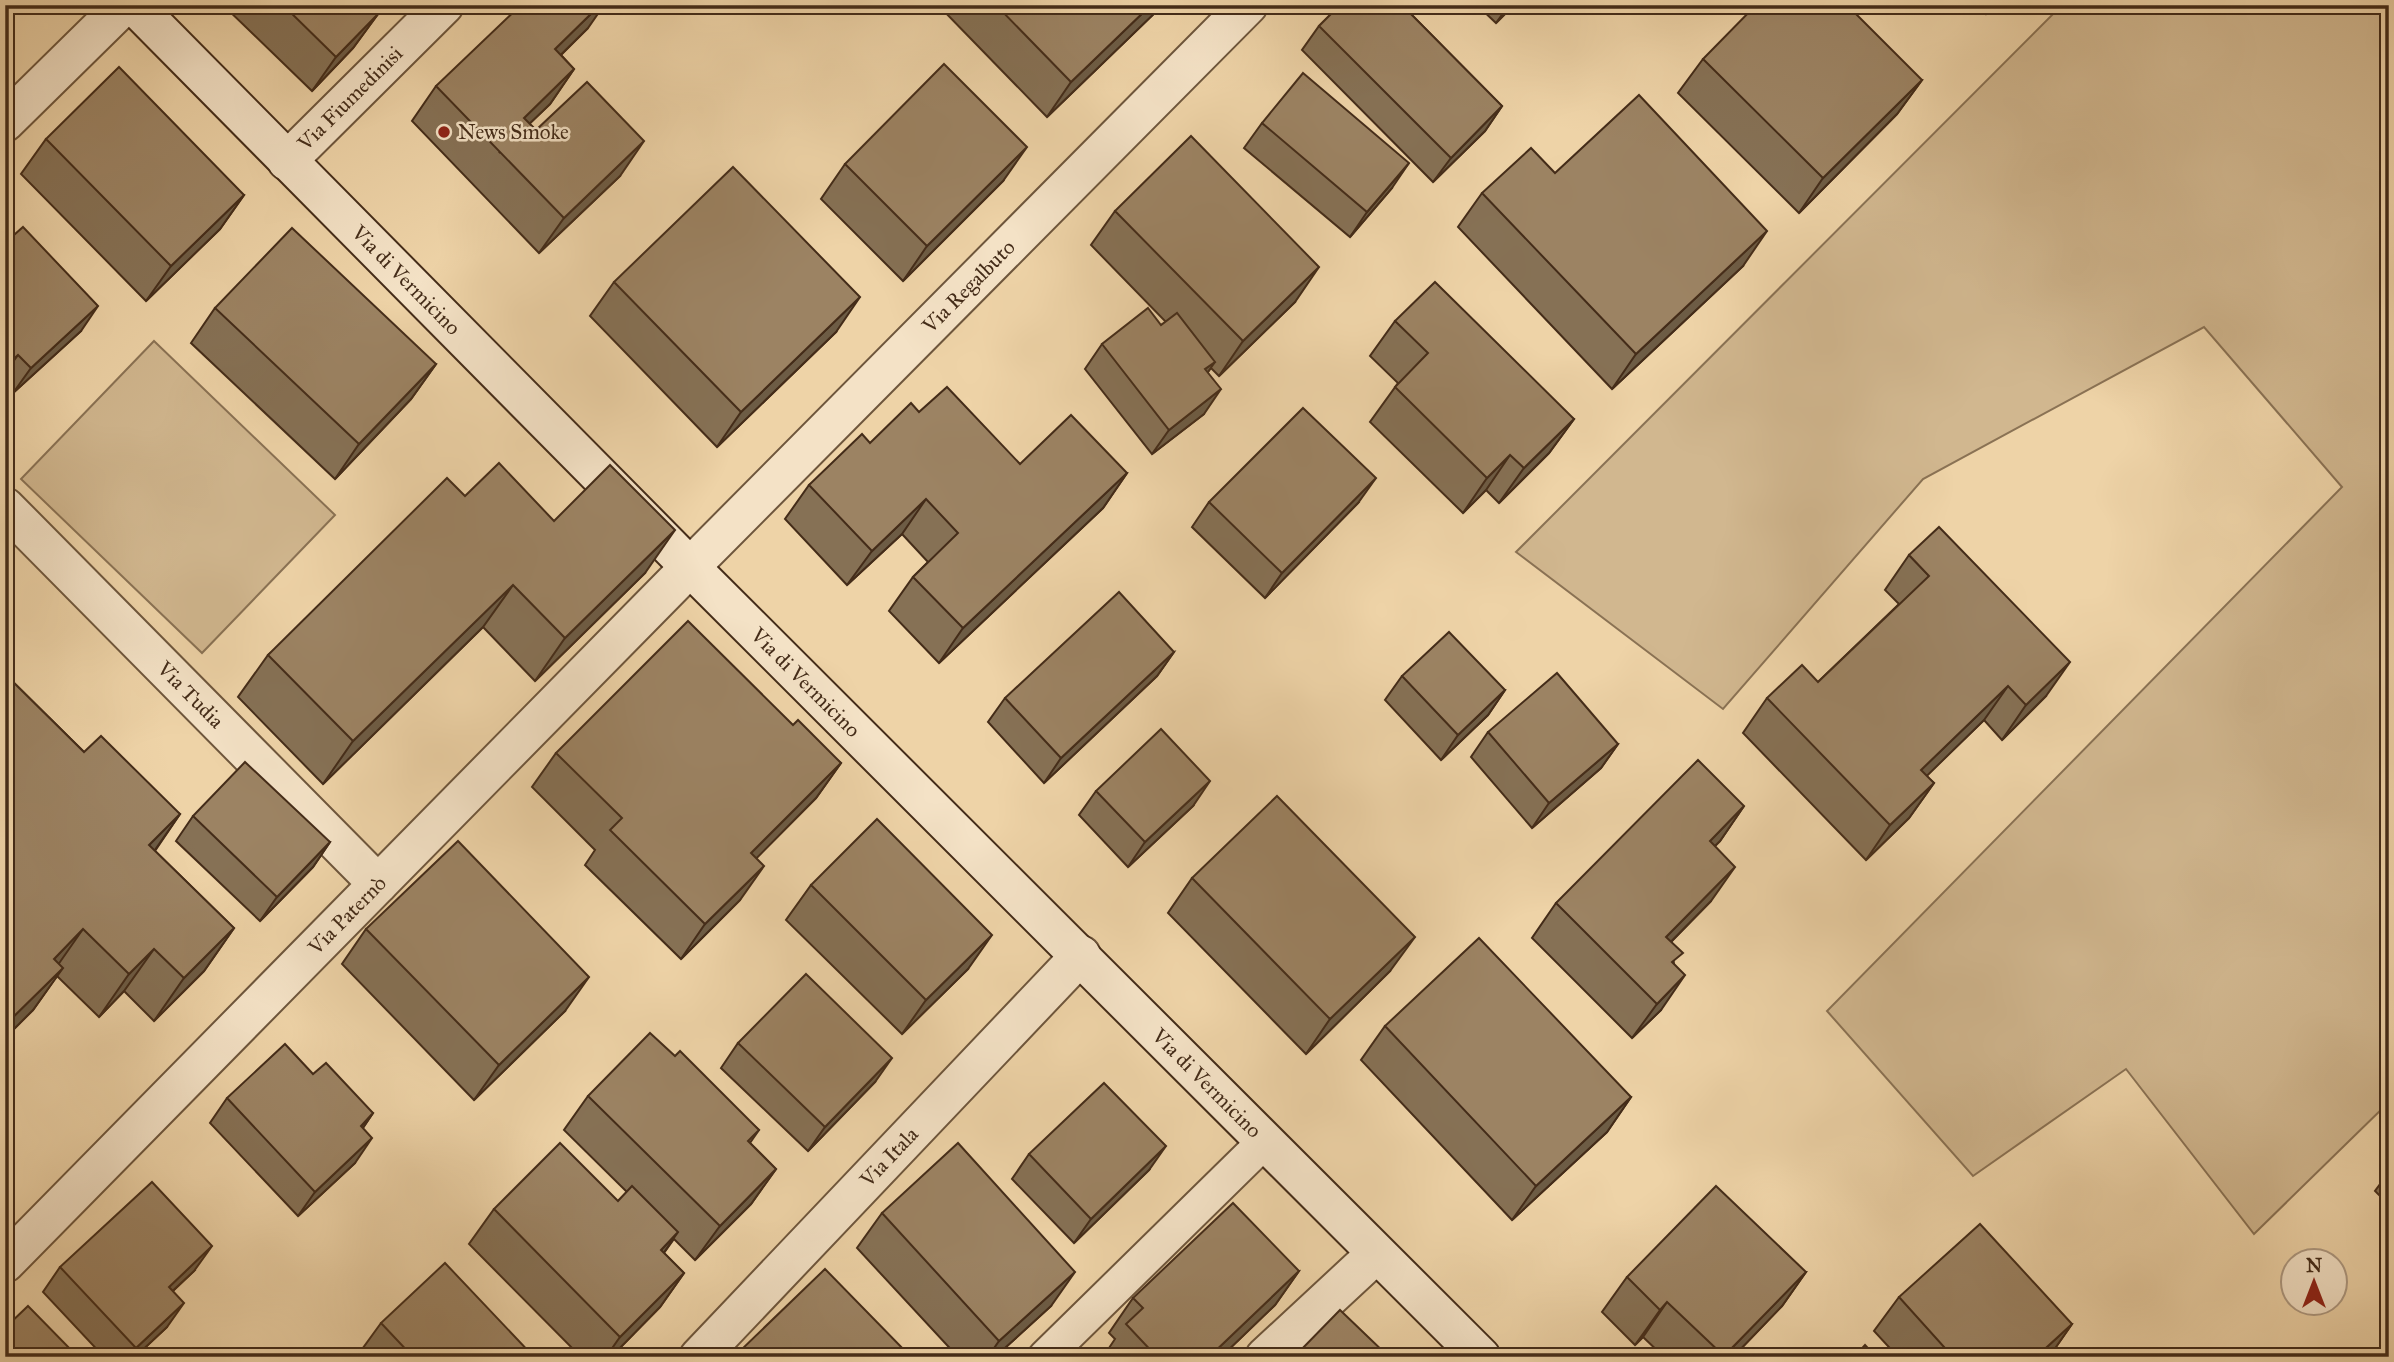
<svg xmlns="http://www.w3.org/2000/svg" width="2394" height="1362" font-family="'IM FELL Great Primer',serif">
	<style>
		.green { fill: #d1b78f; stroke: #8a7254; stroke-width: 2 }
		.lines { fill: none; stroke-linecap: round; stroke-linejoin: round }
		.lane-casing { stroke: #6e563c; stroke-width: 37 }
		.street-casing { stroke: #6e563c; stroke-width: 42 }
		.secondary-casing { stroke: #442c19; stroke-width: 42 }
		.lane { stroke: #f4e2c6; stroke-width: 33 }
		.street { stroke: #f4e2c6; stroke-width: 38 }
		.secondary { stroke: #f4e2c6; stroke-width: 38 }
		.wall { fill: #867155; stroke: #442c19; stroke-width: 2 }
		.shaded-wall { fill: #6d5c45; stroke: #442c19; stroke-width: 2 }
		.building { fill: #9c8363; stroke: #442c19; stroke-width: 2 }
		.poi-dot { fill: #8f2418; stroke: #f4e2c6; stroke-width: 2.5 }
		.labels { text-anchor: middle; stroke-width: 5; stroke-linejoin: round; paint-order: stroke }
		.street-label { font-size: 21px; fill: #442c19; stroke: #f4e2c6 }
		.poi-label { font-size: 21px; fill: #442c19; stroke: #f4e2c6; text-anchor: start }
	</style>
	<rect width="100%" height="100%" fill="#eed3a7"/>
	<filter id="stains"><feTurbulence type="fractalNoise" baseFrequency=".00286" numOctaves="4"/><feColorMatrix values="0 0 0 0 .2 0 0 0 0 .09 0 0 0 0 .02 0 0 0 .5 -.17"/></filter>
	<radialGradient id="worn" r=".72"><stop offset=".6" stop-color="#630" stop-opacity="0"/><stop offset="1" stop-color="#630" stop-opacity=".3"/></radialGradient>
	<g class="green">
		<path d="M2062,5h327v1097l-135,132 -128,-165 -153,107 -146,-165 515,-524 -138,-160 -281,152 -200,230 -207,-157z"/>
		<path d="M154,341l181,174 -133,138 -181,-174z"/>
	</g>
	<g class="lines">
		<defs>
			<path id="lane" d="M1045,1357l220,-216"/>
			<g id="street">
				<path d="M5,122l119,-117"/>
				<path id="s1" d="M287,161l157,-156"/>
				<path id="s2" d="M5,507l373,377"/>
				<path id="s3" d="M5,1263l685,-696 558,-562"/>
				<path id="s4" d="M699,1357l382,-402"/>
				<path d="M1265,1357l111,-103"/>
			</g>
			<g id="secondary">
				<path id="s5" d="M134,5l556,562 791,790"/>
			</g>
		</defs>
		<use href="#lane" class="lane-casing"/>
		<use href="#street" class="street-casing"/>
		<use href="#secondary" class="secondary-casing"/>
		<use href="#lane" class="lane"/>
		<use href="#street" class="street"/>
		<use href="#secondary" class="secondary"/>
	</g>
	<g class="wall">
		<path d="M223,5h146l9,9 -25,34 -41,43z"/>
		<path d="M938,5h225l-116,112z"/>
		<path d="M1328,5h74l100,101 -17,25 -52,51 -131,-132 17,-24 14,-14 -5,-6z"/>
		<path d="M1477,5h37l-18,18z"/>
		<path d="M1978,5h17l-9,9z"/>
		<path d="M588,28l-27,27 13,14 -24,35 -21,20 7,6 84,46 -81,77 -127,-132 24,-35z"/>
		<path d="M1703,59l219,21 -25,34 -98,99 -121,-120z"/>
		<path d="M1262,123l130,65 -42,49 -106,-89z"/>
		<path d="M46,139l198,56 -24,34 -74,72 -125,-127z"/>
		<path d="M845,164l158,17 -100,100 -82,-82z"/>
		<path d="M1555,173l188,93 -131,123 -154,-162 24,-34z"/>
		<path d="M1115,211l180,91 -76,74 -8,-8 -3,4 -4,42 -52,40 -67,-85 17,-25 59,-19 5,-3 -75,-77z"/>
		<path d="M5,243l76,88 -68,62 -8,-9z"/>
		<path d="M614,282l222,50 -119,115 -127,-131z"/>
		<path d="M215,308l221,56 -25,35 -76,80 -144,-136z"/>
		<path d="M1395,321l179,98 -25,34 -50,50 -13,-13 -23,23 -93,-91 28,-39 -28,-27z"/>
		<path d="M919,412l101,52 107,9 -24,35 -164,155 -50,-52 24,-34 15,-15 -26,-28 -55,51 -62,-66 24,-34 61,-42z"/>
		<path d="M465,496l89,25 91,52 -110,108 -52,-54 -160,157 -85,-87 30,-42z"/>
		<path d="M1209,502l149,1 -93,95 -73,-71z"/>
		<path d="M1909,555l137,141 -44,44 -18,-20 -58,56 8,7 -25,35 -43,42 -123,-127 24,-35 51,-16 81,-78 -14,-14z"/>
		<path d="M1174,652l-17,24 -113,107 -56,-61 17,-24z"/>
		<path d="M5,674l79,78 96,62 -25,37 79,77 -30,43 -50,50 -30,-30 -25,26 -42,-41 -24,34 -28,28z"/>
		<path d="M1402,676l103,14 -17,25 -47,45 -56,-60z"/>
		<path d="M793,725l48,38 -25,35 -60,60 -16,42 -59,59 -96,-94 10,-15 -63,-63 24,-34z"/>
		<path d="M1488,732l130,12 -17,24 -69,60 -61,-71z"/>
		<path d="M1096,791l97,15 -65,61 -49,-52z"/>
		<path d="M1744,806l-24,35 -5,5 -4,55 -40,41 3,22 -13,46 -29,28 -100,-100 24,-35z"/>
		<path d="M193,816l137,26 -17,25 -53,54 -84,-80z"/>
		<path d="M1192,878l198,93 -84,83 -138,-141z"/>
		<path d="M811,885l157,84 -66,65 -116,-114z"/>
		<path d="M366,929l199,82 -91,89 -132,-136z"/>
		<path d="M1385,1026l246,71 -24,35 -95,88 -151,-160z"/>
		<path d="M738,1043l137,39 -67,69 -87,-83z"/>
		<path d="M675,1056l84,74 -9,13 26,26 -25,35 -56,56 -21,-21 -10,14 20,20 -24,34 -49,50h-30l-112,-113 25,-35 124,-8 9,-9 -63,-62 24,-34z"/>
		<path d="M313,1074l60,39 -10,15 -8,35 -57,53 -88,-93 17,-25z"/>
		<path d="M1029,1154l120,16 -75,73 -62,-64z"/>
		<path d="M2389,1172v33l-14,-14z"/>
		<path d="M882,1213l169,93 -56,51h-37l-101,-109z"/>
		<path d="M60,1267l134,4 -21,20 -6,36 -32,30h-31l-61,-65z"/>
		<path d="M1299,1271l-24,34 -54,52h-118l12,-18 -6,-6 24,-35z"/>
		<path d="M1806,1272l-24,34 -49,51h-69l-21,-20 -8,8 -33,-33 25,-35z"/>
		<path d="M1899,1297l173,27 -23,33h-151l-24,-26z"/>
		<path d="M381,1323l153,34h-162l-9,-9z"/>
		<path d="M741,1350l170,7h-175z"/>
	</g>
	<g class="shaded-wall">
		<path d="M600,5h4l-16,23 -57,56 24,-35z"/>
		<path d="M1151,5h12l-116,112 24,-35z"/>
		<path d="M1509,5h5l-18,18z"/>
		<path d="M378,14l-25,34 -41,43 24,-34z"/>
		<path d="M574,69l-24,35 -51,49 25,-35z"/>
		<path d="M1922,80l-25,34 -98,99 24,-35z"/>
		<path d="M1502,106l-17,25 -52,51 18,-24z"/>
		<path d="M644,141l-24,35 -81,77 25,-35z"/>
		<path d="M1027,147l-24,34 -100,100 24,-35z"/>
		<path d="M1409,163l-17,25 -42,49 17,-25z"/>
		<path d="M244,195l-24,34 -74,72 25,-35z"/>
		<path d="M1767,231l-24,35 -131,123 24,-35z"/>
		<path d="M1319,267l-24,35 -76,74 24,-35z"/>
		<path d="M860,297l-24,35 -119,115 24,-35z"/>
		<path d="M98,306l-17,25 -68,62 18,-25z"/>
		<path d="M18,355l-13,18v-6z"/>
		<path d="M1215,362l-17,24 7,-17z"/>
		<path d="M436,364l-25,35 -76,80 24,-35z"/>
		<path d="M1221,389l-17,25 -52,40 17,-24z"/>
		<path d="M1574,419l-25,34 -50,50 25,-35z"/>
		<path d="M1510,455l-24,35 -23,23 24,-35z"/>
		<path d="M1127,473l-24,35 -164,155 24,-35z"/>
		<path d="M1376,478l-18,25 -93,95 17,-25z"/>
		<path d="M926,499l-24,35 -55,51 25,-34z"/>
		<path d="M675,530l-30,43 -110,108 30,-43z"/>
		<path d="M513,585l-30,42 -160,157 30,-43z"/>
		<path d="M1174,652l-17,24 -113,107 17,-25z"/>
		<path d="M2070,662l-24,34 -44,44 24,-35z"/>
		<path d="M2008,686l-24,34 -87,85 24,-35z"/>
		<path d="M1505,690l-17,25 -47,45 17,-25z"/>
		<path d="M1618,744l-17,24 -69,60 17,-25z"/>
		<path d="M841,763l-25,35 -89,90 24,-35z"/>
		<path d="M1210,781l-17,25 -65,61 17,-25z"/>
		<path d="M1934,783l-25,35 -43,42 24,-35z"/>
		<path d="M1744,806l-24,35 -35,34 25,-34z"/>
		<path d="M180,814l-30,43 -1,-12z"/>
		<path d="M330,842l-17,25 -53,54 17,-24z"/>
		<path d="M764,866l-24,34 -59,59 24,-35z"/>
		<path d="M1735,867l-24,34 -69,70 24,-34z"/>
		<path d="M234,928l-30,43 -50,50 30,-43z"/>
		<path d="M83,929l-30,43 1,-13z"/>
		<path d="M992,935l-24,34 -66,65 24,-34z"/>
		<path d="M1415,937l-25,34 -84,83 24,-35z"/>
		<path d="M154,949l-30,42 -25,26 30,-43z"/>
		<path d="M63,968l-30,42 -28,28v-13z"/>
		<path d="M1685,975l-24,35 -29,28 25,-34z"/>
		<path d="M589,977l-24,34 -91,89 25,-35z"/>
		<path d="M892,1058l-17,24 -67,69 17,-24z"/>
		<path d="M1631,1097l-24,35 -95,88 24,-34z"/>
		<path d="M373,1113l-17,25 5,-12z"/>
		<path d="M372,1138l-17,25 -57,53 17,-24z"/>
		<path d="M1166,1146l-17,24 -75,73 17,-24z"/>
		<path d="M776,1169l-25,35 -56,56 25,-34z"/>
		<path d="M678,1232l-24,35 7,-17z"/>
		<path d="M212,1246l-18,25 -43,40 18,-24z"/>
		<path d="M1299,1271l-24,34 -54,52h-12z"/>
		<path d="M1075,1272l-24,34 -56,51h-7l11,-16z"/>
		<path d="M1806,1272l-24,34 -49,51h-10z"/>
		<path d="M684,1273l-24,34 -49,50h-5l14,-20z"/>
		<path d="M1667,1302l-24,35 -8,8 25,-35z"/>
		<path d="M184,1303l-17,24 -32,30h-5l6,-9z"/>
		<path d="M2072,1324l-23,33h-13z"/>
	</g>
	<g class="building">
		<path d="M283,5h86l9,9 -42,43z"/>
		<path d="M521,5h79l-45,44 19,20 -50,49 12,12 51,-48 57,59 -80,77 -128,-132z"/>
		<path d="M996,5h155l-80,77z"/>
		<path d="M1340,5h62l100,101 -51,52 -132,-132z"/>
		<path d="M1756,5h91l75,75 -99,98 -120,-119z"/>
		<path d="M5,21l7,6 -7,7z"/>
		<path d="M944,64l83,83 -100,99 -82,-82z"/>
		<path d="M119,67l125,128 -73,71 -125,-127z"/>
		<path d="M1303,73l106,90 -42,49 -105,-89z"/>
		<path d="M1639,95l128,136 -131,123 -154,-161 49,-45 24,25z"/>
		<path d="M1191,136l128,131 -76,74 -128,-130z"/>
		<path d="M733,167l127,130 -119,115 -127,-130z"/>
		<path d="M23,227l75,79 -67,62 -13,-13 -13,12v-124z"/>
		<path d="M292,228l144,136 -77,80 -144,-136z"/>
		<path d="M1435,282l139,137 -50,49 -14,-13 -23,23 -92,-91 33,-34 -33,-32z"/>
		<path d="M1148,308l13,17 16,-12 38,49 -10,7 16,20 -52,41 -67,-86z"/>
		<path d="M947,387l73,77 51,-49 56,58 -164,155 -50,-51 45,-44 -32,-34 -54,52 -63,-66 53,-51 8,9 41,-40 8,9z"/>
		<path d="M1303,408l73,70 -94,95 -73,-71z"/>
		<path d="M499,463l55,58 56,-56 65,65 -110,108 -52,-53 -160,156 -85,-86 179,-177 18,18z"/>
		<path d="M1939,527l131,135 -44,43 -18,-19 -87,84 13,13 -44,42 -123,-127 35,-33 16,17 111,-106 -20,-21z"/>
		<path d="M1119,592l55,60 -113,106 -56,-60z"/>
		<path d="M688,621l105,104 5,-5 43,43 -90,90 13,13 -59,58 -95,-94 12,-12 -66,-65z"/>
		<path d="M1449,632l56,58 -47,45 -56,-59z"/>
		<path d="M1557,673l61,71 -69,59 -61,-71z"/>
		<path d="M5,674l79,78 17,-16 79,78 -31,31 85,83 -50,50 -30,-29 -25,25 -46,-45 -29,30 9,9 -58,57z"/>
		<path d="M1161,729l49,52 -65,61 -49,-51z"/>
		<path d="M1698,760l46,46 -34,35 25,26 -69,70 17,16 -11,9 13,13 -28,29 -101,-101z"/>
		<path d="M245,762l85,80 -53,55 -84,-81z"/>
		<path d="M1277,796l138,141 -85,82 -138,-141z"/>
		<path d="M877,819l115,116 -66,65 -115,-115z"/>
		<path d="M458,841l131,136 -90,88 -133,-136z"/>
		<path d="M1479,938l152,159 -95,89 -151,-160z"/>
		<path d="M806,974l86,84 -67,69 -87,-84z"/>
		<path d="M650,1033l25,23 5,-5 79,79 -11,11 28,28 -56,57 -132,-130z"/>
		<path d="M285,1044l28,30 13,-11 47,50 -12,13 11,12 -57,54 -88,-94z"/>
		<path d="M1104,1083l62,63 -75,73 -62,-65z"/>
		<path d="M560,1143l58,58 14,-15 46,46 -17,18 23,23 -64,64 -126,-128z"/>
		<path d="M958,1143l117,129 -76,69 -117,-128z"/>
		<path d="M152,1182l60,64 -43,41 15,16 -48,45 -76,-81z"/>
		<path d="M1716,1186l90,86 -82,84 -57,-54 -7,8 -33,-33z"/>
		<path d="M1233,1203l66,68 -90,86h-52l-31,-33 17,-16 -10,-10z"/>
		<path d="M1980,1224l92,100 -36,33h-83l-54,-60z"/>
		<path d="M445,1263l89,94h-121l-32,-34z"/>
		<path d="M825,1269l86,88h-164l-6,-7z"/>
		<path d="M28,1306l50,51h-73v-29z"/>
		<path d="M1340,1310l49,47h-95z"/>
		<path d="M1865,1345l11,12h-22z"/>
		<path d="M2195,1351l6,6h-12z"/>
	</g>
	<circle class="poi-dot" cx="444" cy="132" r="7"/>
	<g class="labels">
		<g class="street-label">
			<text dy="7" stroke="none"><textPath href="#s1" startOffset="89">Via Fiumedinisi</textPath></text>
			<text dy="7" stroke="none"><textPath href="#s5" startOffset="387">Via di Vermicino</textPath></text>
			<text dy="7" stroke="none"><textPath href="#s3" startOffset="1372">Via Regalbuto</textPath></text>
			<text dy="7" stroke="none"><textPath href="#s5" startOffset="954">Via di Vermicino</textPath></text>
			<text dy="7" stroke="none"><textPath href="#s2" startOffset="264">Via Tudia</textPath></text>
			<text dy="7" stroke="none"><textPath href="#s3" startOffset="488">Via Paternò</textPath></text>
			<text dy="7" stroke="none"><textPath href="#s5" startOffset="1521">Via di Vermicino</textPath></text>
			<text dy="7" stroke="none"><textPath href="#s4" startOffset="276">Via Itala</textPath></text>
		</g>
		<g class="poi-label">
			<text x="458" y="139">News Smoke</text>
		</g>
	</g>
	<rect width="2394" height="1362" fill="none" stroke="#eed3a7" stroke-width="28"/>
	<rect x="7" y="7" width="2380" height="1348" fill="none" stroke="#442c19" stroke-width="3.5"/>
	<rect x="14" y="14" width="2366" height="1334" fill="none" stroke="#442c19" stroke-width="2"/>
	<g transform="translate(2314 1282)"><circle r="33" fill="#f4e2c6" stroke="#ae9981" stroke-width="2"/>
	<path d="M0-5L12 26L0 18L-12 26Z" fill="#8f2418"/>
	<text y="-10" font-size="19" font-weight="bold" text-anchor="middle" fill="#442c19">N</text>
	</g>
	<rect width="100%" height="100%" filter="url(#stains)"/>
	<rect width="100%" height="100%" fill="url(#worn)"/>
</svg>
